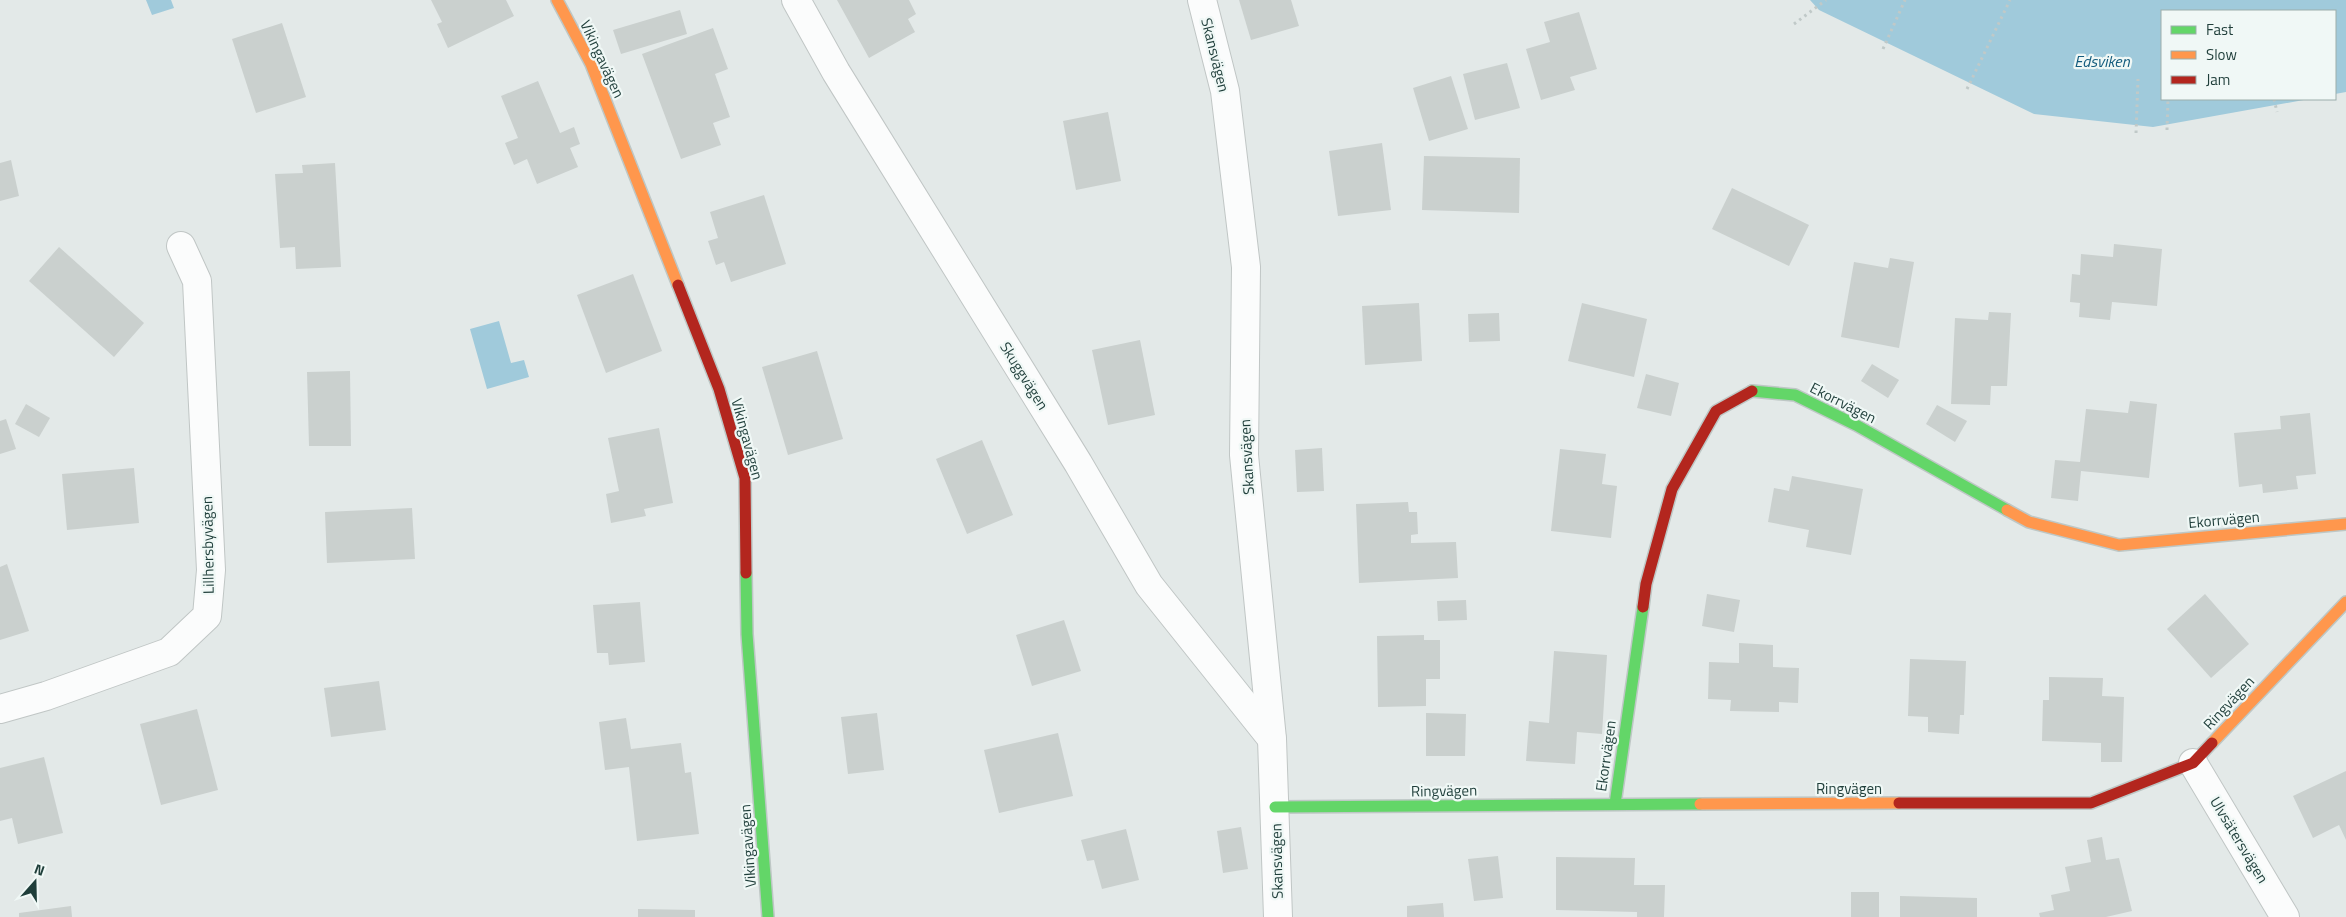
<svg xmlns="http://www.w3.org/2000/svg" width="2346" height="917" font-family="'Titillium Web',sans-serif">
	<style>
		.water { fill: #a0cadb }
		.building { fill: #cad0ce }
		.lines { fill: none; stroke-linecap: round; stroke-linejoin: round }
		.street-casing { stroke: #c0c6c5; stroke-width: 30 }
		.fast-casing { stroke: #bec7c5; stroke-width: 14 }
		.slow-casing { stroke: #bec7c5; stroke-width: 14 }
		.jam-casing { stroke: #bec7c5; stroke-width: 14 }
		.path { stroke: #c0c9c8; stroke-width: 3; stroke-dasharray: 2.5 4; stroke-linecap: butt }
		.street { stroke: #fbfcfc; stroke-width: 28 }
		.fast { stroke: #63d668; stroke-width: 11 }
		.slow { stroke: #ff974d; stroke-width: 11 }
		.jam { stroke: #b3261e; stroke-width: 11 }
		.labels { text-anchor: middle; stroke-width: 4.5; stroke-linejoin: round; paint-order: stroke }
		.street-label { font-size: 15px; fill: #1f3e3a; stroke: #f0f8f6 }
		.water-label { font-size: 16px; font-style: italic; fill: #145c7e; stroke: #f0f8f6 }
	</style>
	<rect width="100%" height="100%" fill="#e3e9e8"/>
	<g class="water">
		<path d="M146,0h25l3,8 -22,7z"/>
		<path d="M1810,0h536v92l-11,2v-83h-173v88h147l-156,28 -119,-13 -215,-104z"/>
		<path d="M499,321l12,42 13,-3 5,17 -42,12 -17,-60z"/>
	</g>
	<g class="building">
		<path d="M431,0h75l8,16 -66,32 -11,-24 5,-2z"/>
		<path d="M837,0h72l7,14 -8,5 7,13 -46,26z"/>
		<path d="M1239,0h52l8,26 -48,14z"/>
		<path d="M680,10l7,24 -66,20 -8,-24z"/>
		<path d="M1579,12l18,57 -27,8 5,13 -34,10 -15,-51 24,-7 -6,-20z"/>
		<path d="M282,23l24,74 -50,16 -24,-74z"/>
		<path d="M713,28l15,41 -13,5 15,43 -17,6 8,22 -40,14 -39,-105z"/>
		<path d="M1507,63l13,45 -45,12 -12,-46z"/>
		<path d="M1451,76l17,53 -39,12 -16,-53z"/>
		<path d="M538,81l22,52 14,-6 6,17 -10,4 8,19 -41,17 -10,-25 -13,6 -9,-22 13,-5 -17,-42z"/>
		<path d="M1108,112l13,69 -45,9 -13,-69z"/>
		<path d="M1382,143l9,67 -53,6 -9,-65z"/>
		<path d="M1424,156l96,2 -1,55 -97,-3z"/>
		<path d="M11,160l8,36 -19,5v-38z"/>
		<path d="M335,163l6,104 -45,2 -1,-22 -15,1 -5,-74 28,-1 -1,-8z"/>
		<path d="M1732,188l77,37 -20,41 -77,-37z"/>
		<path d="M764,195l22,69 -55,18 -7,-20 -8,3 -8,-24 10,-3 -8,-26z"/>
		<path d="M2114,244l48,5 -5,57 -45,-4 -2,18 -31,-3 1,-14 -10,-1 2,-28 8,1 1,-21 32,3z"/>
		<path d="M59,247l85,76 -30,34 -85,-76z"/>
		<path d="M1890,258l24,4 -15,86 -58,-11 13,-75 34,6z"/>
		<path d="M633,274l29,77 -56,22 -29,-78z"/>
		<path d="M1419,303l3,58 -57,4 -3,-59z"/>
		<path d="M1582,303l65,16 -13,58 -66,-16z"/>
		<path d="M1989,312l22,1 -4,73h-16l-1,19 -39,-1 4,-86 33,2z"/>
		<path d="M1499,313l1,28 -31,1 -1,-28z"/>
		<path d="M1140,340l15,75 -47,10 -16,-75z"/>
		<path d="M817,351l26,88 -55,16 -26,-88z"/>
		<path d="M1872,364l27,16 -11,18 -27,-17z"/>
		<path d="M350,371l1,75h-42l-2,-74z"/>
		<path d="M1646,374l33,9 -8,33 -34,-8z"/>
		<path d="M2130,401l27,3 -8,74 -68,-7 -3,30 -27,-3 4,-38 25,2 6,-53 42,4z"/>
		<path d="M26,404l24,14 -11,19 -24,-13z"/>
		<path d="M1937,405l30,16 -12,21 -29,-18z"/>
		<path d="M2310,413l6,61 -20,2 2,13 -35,4 -1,-9 -23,3 -5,-54 47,-4 -1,-13z"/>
		<path d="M6,419l10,30 -16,5v-33z"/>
		<path d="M659,428l14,75 -29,6 2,7 -35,7 -5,-29 13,-3 -11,-53z"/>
		<path d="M982,440l31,75 -46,19 -31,-75z"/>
		<path d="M1322,448l2,43 -27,1 -2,-42z"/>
		<path d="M1560,449l46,5 -4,30 15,2 -6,52 -60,-7z"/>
		<path d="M134,468l5,55 -72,7 -5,-56z"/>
		<path d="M1792,476l71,13 -12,66 -45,-8 3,-17 -41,-8 6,-34 15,3z"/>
		<path d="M1408,502l1,10h8l1,22 -7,1v8l45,-1 2,36 -99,5 -3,-79z"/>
		<path d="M412,508l3,51 -88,4 -2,-51z"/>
		<path d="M7,564l22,67 -29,9v-73z"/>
		<path d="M1707,594l33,6 -6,32 -32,-6z"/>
		<path d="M2205,594l44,50 -38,34 -44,-49z"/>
		<path d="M1466,600l1,20 -29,1 -1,-20z"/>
		<path d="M640,602l5,60 -36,3 -1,-12h-11l-4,-48z"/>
		<path d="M1064,620l17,51 -49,15 -16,-51z"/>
		<path d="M1424,635v5h16v39h-14v27l-48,1 -1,-71z"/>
		<path d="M1739,643l34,2v22l26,1 -1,35 -19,-1v10l-49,-1 1,-11 -23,-1 1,-37 30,1z"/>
		<path d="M1554,651l53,4 -5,79 -25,-2 -2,32 -49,-3 3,-40 20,2z"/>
		<path d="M1910,659l56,2 -2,54h-4l-1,19 -31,-2v-15l-20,-1z"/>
		<path d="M2049,677l54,1 -1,18 22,1 -2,65h-21v-19l-59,-2 1,-41h6z"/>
		<path d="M379,681l7,49 -55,7 -7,-49z"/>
		<path d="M197,709l21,81 -57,15 -21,-81z"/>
		<path d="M877,713l7,57 -36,4 -7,-57z"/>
		<path d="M1426,713l40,1 -1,42h-39z"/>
		<path d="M626,718l5,31 50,-6 4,30 6,-1 8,62 -62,7 -8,-74 -24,3 -6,-48z"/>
		<path d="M1058,733l15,63 -74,17 -15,-63z"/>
		<path d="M44,757l19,76 -45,11 -6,-26 -12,3v-53z"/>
		<path d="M2346,771v69l-7,-15 -26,13 -20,-42z"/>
		<path d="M1241,827l7,42 -25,4 -6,-42z"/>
		<path d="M1126,829l13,51 -37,9 -8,-29 -7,1 -6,-21z"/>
		<path d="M2102,837l4,23 13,-2 13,53 -26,6h-66l-1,-4 15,-3 -3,-15 19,-4 -5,-24 26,-5 -4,-22z"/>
		<path d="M1498,856l5,42 -29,3 -6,-42z"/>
		<path d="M1556,857l79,1 -1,27h31l-1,32h-27v-5l-81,-2z"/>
		<rect x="1851" y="892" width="28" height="25"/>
		<path d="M1900,896l77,2v19h-77z"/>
		<path d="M1443,903l1,14h-37v-11z"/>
		<path d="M71,906l1,11h-53v-4z"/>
		<path d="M638,909l57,1v7h-57z"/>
	</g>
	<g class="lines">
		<defs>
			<g id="street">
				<path d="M796,0l40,72 242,391 71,122 123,154"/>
				<path d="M1202,0l23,91 21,176 -2,188 28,284 6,178"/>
				<path d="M0,709l46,-13 123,-44 38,-36 4,-46 -14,-289 -16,-35"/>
				<path d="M2193,763l92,154"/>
			</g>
			<g id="fast">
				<path d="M1752,391l43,4 61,30 151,85"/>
				<path d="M746,573l1,61 21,283"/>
				<path d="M1615,804l28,-197"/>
				<path d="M1275,807l425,-3"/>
			</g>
			<g id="slow">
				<path d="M557,0l34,64 87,221"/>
				<path d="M2007,510l22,12 90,23 227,-21"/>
				<path d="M2212,743l134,-141"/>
				<path d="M1700,804l199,-1"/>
			</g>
			<g id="jam">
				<path d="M678,285l41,104 26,89 1,95"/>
				<path d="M1643,607l3,-23 26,-95 44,-78 36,-20"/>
				<path d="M1899,803h192l102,-40 19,-20"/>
			</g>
		</defs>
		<use href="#street" class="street-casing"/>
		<use href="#fast" class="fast-casing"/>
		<use href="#slow" class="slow-casing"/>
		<use href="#jam" class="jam-casing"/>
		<g class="path">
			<path d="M1794,24l32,-24"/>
			<path d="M1883,49l22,-49"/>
			<path d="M1967,89l43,-89"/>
			<path d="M2274,99l3,13"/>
			<path d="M2167,130l1,-31"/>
			<path d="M2136,133l2,-54"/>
		</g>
		<use href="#street" class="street"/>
		<use href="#fast" class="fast"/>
		<use href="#slow" class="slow"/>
		<use href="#jam" class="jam"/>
	</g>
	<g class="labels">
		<g class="street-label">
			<text transform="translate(1215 55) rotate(76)" y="5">Skansvägen</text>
			<text transform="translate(602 59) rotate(65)" y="5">Vikingavägen</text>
			<text transform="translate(1024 376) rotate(58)" y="5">Skuggvägen</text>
			<text transform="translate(1843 403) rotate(27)" y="5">Ekorrvägen</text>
			<text transform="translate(747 439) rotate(75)" y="5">Vikingavägen</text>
			<text transform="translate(1247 457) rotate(-93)" y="5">Skansvägen</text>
			<text transform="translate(2224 520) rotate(-5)" y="5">Ekorrvägen</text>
			<text transform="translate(208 545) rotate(-91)" y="5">Lillhersbyvägen</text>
			<text transform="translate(2229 703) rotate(-47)" y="5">Ringvägen</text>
			<text transform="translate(1606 756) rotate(-82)" y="5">Ekorrvägen</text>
			<text x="1849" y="794">Ringvägen</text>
			<text transform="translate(1444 791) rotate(-1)" y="5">Ringvägen</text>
			<text transform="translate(2239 840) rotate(59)" y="5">Ulvsätersvägen</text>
			<text transform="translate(748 846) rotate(-94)" y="5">Vikingavägen</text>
			<text transform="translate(1277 861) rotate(-91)" y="5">Skansvägen</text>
		</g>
		<g class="water-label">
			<text x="2102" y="67">Edsviken</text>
		</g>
	</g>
	<rect x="2161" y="10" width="175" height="90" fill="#f0f8f6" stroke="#9caeab"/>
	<rect x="2171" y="26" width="25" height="8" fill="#63d668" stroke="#9caeab"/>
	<text x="2206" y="35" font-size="15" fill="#1f3e3a">Fast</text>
	<rect x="2171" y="51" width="25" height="8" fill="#ff974d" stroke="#9caeab"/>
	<text x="2206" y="60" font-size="15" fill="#1f3e3a">Slow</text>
	<rect x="2171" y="76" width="25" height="8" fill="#b3261e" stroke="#9caeab"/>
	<text x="2206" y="85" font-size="15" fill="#1f3e3a">Jam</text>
	<g transform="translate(35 882) rotate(20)" stroke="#f0f8f6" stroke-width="4" paint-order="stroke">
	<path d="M0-4L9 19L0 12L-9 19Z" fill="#1f3e3a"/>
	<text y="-8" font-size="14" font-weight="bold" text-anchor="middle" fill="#1f3e3a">N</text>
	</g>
</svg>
